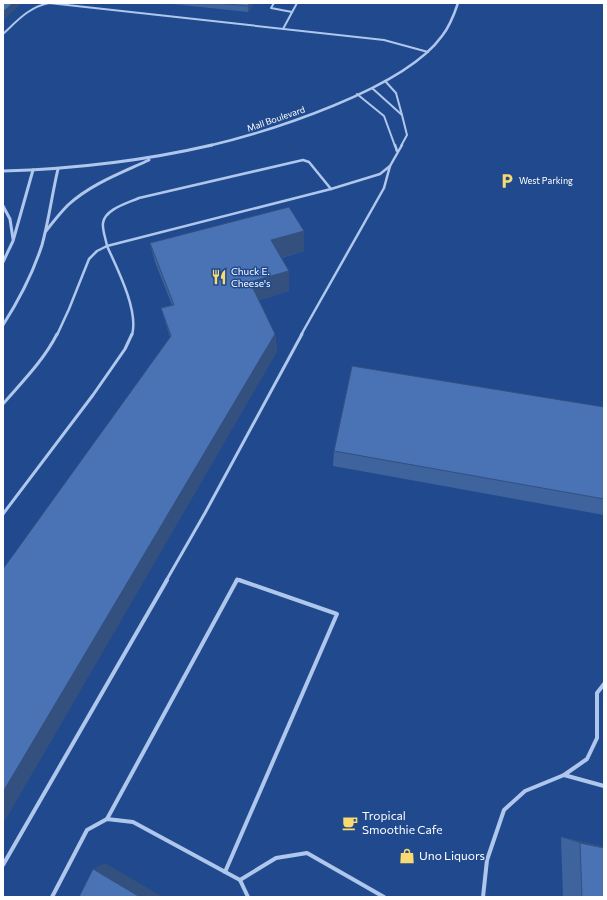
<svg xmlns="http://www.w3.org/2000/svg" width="607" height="900" font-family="Commissioner,sans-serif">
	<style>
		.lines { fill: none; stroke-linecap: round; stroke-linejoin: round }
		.lane-far3 { stroke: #afc7ec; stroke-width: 2 }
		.lane-far2 { stroke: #afc7ec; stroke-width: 2.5 }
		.lane-far1 { stroke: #afc7ec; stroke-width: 3 }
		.lane { stroke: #afc7ec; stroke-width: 4 }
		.street-far1 { stroke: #afc7ec; stroke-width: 2.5 }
		.street { stroke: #afc7ec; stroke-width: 3 }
		.wall { fill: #3f639c }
		.shaded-wall { fill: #33507f }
		.building { fill: #4973b5; stroke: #33507f }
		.labels { text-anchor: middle; stroke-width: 3; stroke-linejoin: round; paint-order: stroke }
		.far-street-label { font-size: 9px; fill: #fff; stroke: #214a8e }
		.far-poi-label { font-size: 9px; fill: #fff; stroke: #214a8e; text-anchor: start }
		.poi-label { font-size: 10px; fill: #fff; stroke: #214a8e; text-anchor: start }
		.near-poi-label { font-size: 12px; fill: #fff; stroke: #214a8e; text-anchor: start }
	</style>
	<rect width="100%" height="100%" fill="#214a8e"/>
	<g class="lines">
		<g class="lane-far3">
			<path d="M274,3l-3,5 21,4"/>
			<path d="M283,29l14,-26"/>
			<path d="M3,34c14,-13 26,-27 46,-31l335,37 44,12"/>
			<path d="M385,81l11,12 6,22"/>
			<path d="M372,88l30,27 5,20 -6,11"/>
			<path d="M357,94l27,22 11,30"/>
		</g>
		<g class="lane-far2">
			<path d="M395,145l2,6"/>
			<path d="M57,335l12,-26 20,-50 8,-8 10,-5c-1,-7 -5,-16 -4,-23 2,-14 25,-20 36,-25l164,-38 6,2 22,27 49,-15 10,-8 12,-21"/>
			<path d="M132,335c7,-24 -15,-67 -25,-89l224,-57"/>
			<path d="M301,335l83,-147 6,-22"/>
		</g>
		<g class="lane-far1">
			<path d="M3,404c19,-22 41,-44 54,-70"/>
			<path d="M3,514l90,-119 32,-46 7,-15"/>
			<path d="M166,581l39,-68 97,-179"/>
			<path d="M236,581l1,-2 5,2"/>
		</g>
		<g class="lane">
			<path d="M564,775l40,11"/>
			<path d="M107,819l130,-239"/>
			<path d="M3,865l164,-285"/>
			<path d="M225,872l112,-258 -98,-34"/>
			<path d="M240,880l36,-22 31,-5 77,44"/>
			<path d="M52,897l35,-67 20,-11 26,3 107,58 8,17"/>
			<path d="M483,897l4,-37 17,-50 21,-19 39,-16 23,-16 10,-21v-45l7,-9"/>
		</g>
		<path class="street-far1" d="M208,146c63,-15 196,-57 234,-110 8,-10 12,-21 16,-33"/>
		<g class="street">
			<path d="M3,171c71,-2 140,-10 209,-26"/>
			<path d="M3,206l7,13 3,20"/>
			<path d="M46,231c7,-9 14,-18 22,-26 23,-21 53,-32 81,-45"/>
			<path d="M3,262l10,-21 20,-71"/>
			<path d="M3,325c16,-25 30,-52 39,-80 7,-25 10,-51 16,-76"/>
		</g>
	</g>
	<g class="wall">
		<path d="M163,3h91l-6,9z"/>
		<path d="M304,231v20l-23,7 8,33 -30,9 16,34 2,18 -107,-15 -9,-29 11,-3 -17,-43 -5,-19z"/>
		<path d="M604,407v108l-271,-49 1,-15z"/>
		<path d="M561,837l43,10v50h-41z"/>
	</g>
	<g class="shaded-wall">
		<path d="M13,3h9l-19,17v-8z"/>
		<path d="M250,3h4l-6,9v-6z"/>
		<path d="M304,231v20l-32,9 -1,-20z"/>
		<path d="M289,271v20l-37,11 -2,-20z"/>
		<path d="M275,334l2,18 -274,472v-32z"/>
		<path d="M561,837l43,10v1l-24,-5z"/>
		<path d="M105,863l58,34h-23l-47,-28z"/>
	</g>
	<g class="building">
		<path d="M3,3h10l-10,9z"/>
		<path d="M216,3h34l-2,3z"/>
		<path d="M289,207l15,24 -33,9 18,31 -39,11 25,52 -272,458v-223l168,-233 -10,-28 13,-3 -24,-62z"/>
		<path d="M352,366l252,41v92l-270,-48z"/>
		<path d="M580,843l24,5v49h-22z"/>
		<path d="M93,869l47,28h-61z"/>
	</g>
	<defs>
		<symbol id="parking-bare" viewBox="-9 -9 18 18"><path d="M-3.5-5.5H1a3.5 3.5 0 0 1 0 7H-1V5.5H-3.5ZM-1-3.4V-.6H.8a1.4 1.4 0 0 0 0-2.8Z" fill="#f9da70" stroke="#214a8e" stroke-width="2.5" paint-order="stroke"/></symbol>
		<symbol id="restaurant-bare" viewBox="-9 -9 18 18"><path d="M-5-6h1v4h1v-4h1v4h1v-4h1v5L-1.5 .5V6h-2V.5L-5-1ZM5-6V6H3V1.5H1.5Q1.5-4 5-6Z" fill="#f9da70" stroke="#214a8e" stroke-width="2.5" paint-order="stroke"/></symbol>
		<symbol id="cafe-bare" viewBox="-9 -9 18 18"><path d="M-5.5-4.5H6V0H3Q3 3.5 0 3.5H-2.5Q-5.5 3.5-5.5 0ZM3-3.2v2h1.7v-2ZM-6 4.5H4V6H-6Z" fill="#f9da70" stroke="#214a8e" stroke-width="2.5" paint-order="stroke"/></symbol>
		<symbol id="shop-bare" viewBox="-9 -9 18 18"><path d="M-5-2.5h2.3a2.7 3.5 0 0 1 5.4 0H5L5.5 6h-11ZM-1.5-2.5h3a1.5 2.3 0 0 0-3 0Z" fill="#f9da70" stroke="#214a8e" stroke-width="2.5" paint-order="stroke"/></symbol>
	</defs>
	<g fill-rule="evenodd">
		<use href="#parking-bare" x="496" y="170" width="22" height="22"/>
		<use href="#restaurant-bare" x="208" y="266" width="22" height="22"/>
		<use href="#cafe-bare" x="339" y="812" width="22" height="22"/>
		<use href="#shop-bare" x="396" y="845" width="22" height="22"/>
	</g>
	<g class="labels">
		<g class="far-street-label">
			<text transform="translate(276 119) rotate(-19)" y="3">Mall Boulevard</text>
		</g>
		<g class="far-poi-label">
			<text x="519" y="184">West Parking</text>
		</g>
		<g class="poi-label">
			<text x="231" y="275">Chuck E.<tspan x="231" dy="12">Cheese's</tspan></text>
		</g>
		<g class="near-poi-label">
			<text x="362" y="820">Tropical<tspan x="362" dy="14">Smoothie Cafe</tspan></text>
			<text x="419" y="860">Uno Liquors</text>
		</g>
	</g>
	<rect width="607" height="900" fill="none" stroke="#ffffff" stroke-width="8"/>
</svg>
